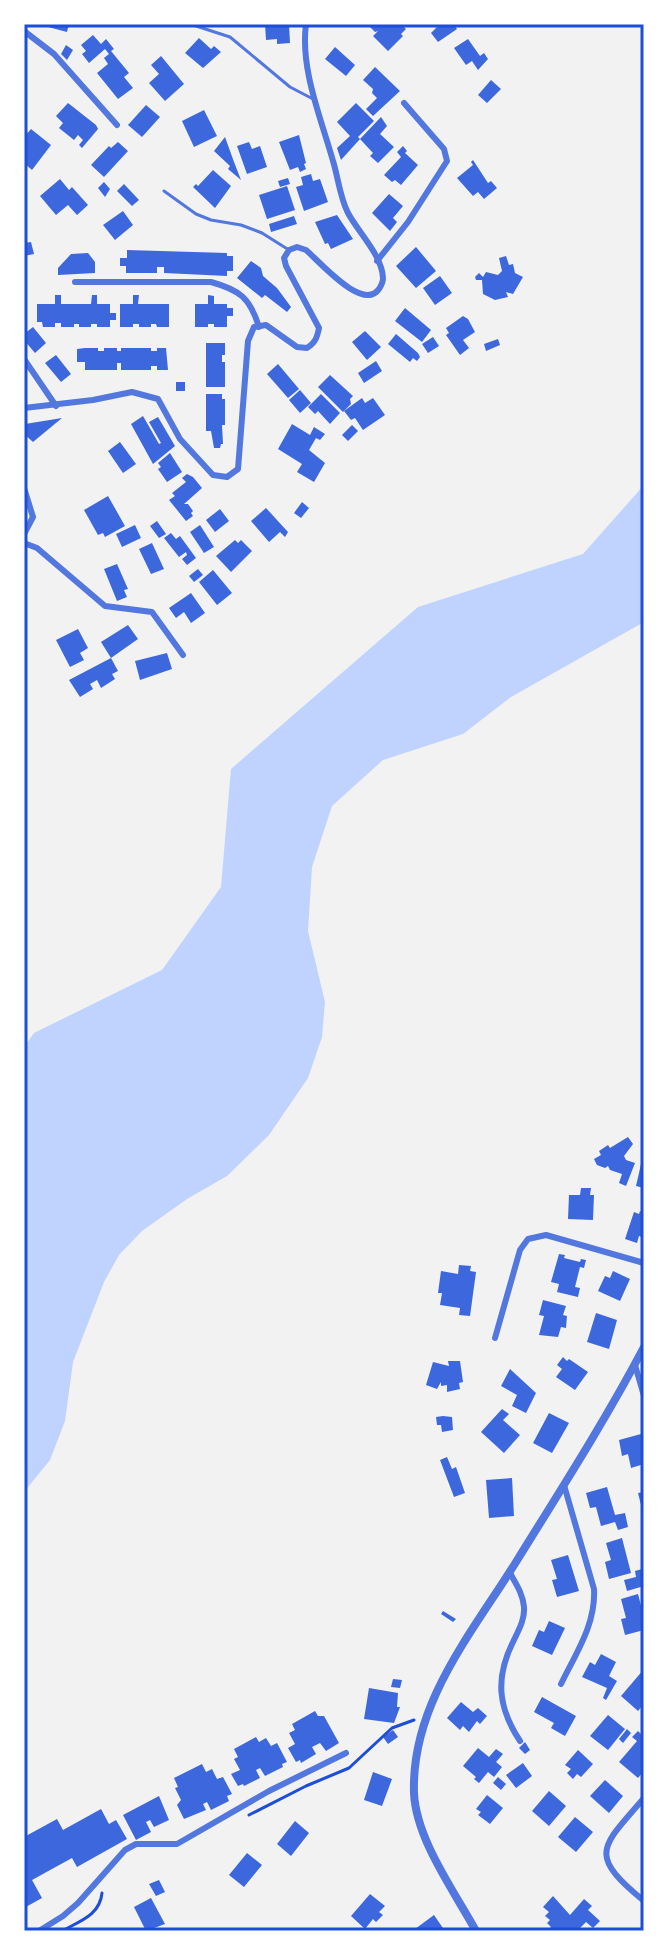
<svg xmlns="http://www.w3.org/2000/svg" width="668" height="1955" font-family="Raleway,sans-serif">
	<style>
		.water { fill: #bfd3fe }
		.building { fill: #3d67dc }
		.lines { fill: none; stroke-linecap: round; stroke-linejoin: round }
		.path { stroke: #1d4ed8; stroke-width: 3 }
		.service { stroke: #5277de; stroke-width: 3 }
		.minor { stroke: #5277de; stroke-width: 6 }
		.tertiary { stroke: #5277de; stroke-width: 8 }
		.neatline { fill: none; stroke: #1d4ed8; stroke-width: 3 }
	</style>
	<rect width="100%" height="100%" fill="#f2f2f2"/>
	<path class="water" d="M644,485v137l-133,75 -48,37 -80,26 -51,46 -20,61 -4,64 17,71 -3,35 -14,41 -39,57 -42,41 -40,23 -45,32 -23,24 -15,27 -31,80 -8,59 -15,39 -26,32v-445l10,-14 128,-63 59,-83 10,-118 187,-162 165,-53z"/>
	<g class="building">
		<path d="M49,24h20l-2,8 -19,-5z"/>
		<path d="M265,24h24l1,19 -13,1v-5l-11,1z"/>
		<path d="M367,24h34l5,5 -5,5 2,2 -15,15 -15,-15 5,-5 -3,1z"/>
		<path d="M440,24h14l3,5 -19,13 -7,-9z"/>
		<path d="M93,35l8,9 5,-5 8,10 -3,2 18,22 -5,4 9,11 -15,11 -21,-26 11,-9 -4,-6 5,-4 -4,-5 -16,14 -7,-9 4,-3 -5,-6z"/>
		<path d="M199,38l12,11 3,-3 7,6 -18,16 -18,-15z"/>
		<path d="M468,39l12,17 4,-3 4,6 -10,11 -6,-9 -6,4 -12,-17z"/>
		<path d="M66,45l7,5 -6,10 -6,-6z"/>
		<path d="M335,47l20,18 -9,11 -21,-17z"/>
		<path d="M161,56l23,28 -19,17 -16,-18 10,-9 -8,-9z"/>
		<path d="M375,67l25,24 -27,25 -7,-7 11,-11 -5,-5 1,-4 -10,-9z"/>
		<path d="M491,80l10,9 -14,14 -9,-8z"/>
		<path d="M68,103l28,22 2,4 -16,19 -3,-3 4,-5 -5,-5 -4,5 -15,-12 4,-5 -7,-7z"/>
		<path d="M356,103l18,18 -16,16 2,2 -19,21 -4,-12 13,-12 -13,-14z"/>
		<path d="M146,105l14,12 -18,20 -14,-12z"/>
		<path d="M204,110l13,26 -23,11 -12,-26z"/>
		<path d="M381,117l6,9 -7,8 14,13 -16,16 -8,-7 3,-3 -13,-14z"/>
		<path d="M31,129l20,16 -19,25 -8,-7v-26z"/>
		<path d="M299,135l7,28 -2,1 2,5 -6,3 -2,-5 -8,3 -11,-28z"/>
		<path d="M225,137l9,25 7,18 -13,-11 2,-3 -16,-15z"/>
		<path d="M118,142l10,9 -24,26 -13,-12 18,-19 2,2z"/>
		<path d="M249,142l3,7 8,-3 7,21 -20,7 -10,-28z"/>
		<path d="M403,146l4,5 -2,2 13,12 -17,20 -6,-5 -3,2 -8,-7 17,-18 -4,-5z"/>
		<path d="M473,160l15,23 3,-2 6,7 -13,11 -6,-7 -5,4 -16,-18 16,-13 -2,-3z"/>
		<path d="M213,170l18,16 -16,22 -22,-21 3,-3 2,2z"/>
		<path d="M311,174l2,7 7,-2 8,23 -24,9 -8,-24 7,-2 -2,-8z"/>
		<path d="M288,178l2,6 -10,3 -2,-6z"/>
		<path d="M60,179l9,11 3,-3 16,18 -11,10 -9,-10 -12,10 -16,-19z"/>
		<path d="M104,182l6,7 -5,8 -7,-9z"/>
		<path d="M124,184l15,16 -7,6 -15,-15z"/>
		<path d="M287,186l8,24 -28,9 -8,-24z"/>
		<path d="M389,194l14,12 -10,12 4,4 -7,9 -18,-18z"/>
		<path d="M123,211l10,14 -18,15 -12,-15z"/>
		<path d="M337,215l16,24 -22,10 -3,-6 -3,1 -10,-22z"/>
		<path d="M294,216l3,8 -26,8 -2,-8z"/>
		<path d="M31,242l3,12 -10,2v-13z"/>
		<path d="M416,247l20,24 -20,17 -20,-22z"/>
		<path d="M127,250l100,3v3h6v15h-6v5l-63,-3v-6h-7v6h-31v-7h-6v-8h7z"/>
		<path d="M88,253l7,9v11l-37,2v-7l13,-14z"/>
		<path d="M506,256l3,9 4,-1 2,9 8,4 -10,17 -7,-2 2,5 -13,3 -12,-6 -1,-14h-6l-1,-3 4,-4 4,4 3,-5 12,3 4,-4 -3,-13z"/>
		<path d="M251,261l10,7 2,8 14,12 14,19 -4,5 -22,-17 -3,3 -25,-20z"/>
		<path d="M440,276l12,17 -17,12 -12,-17z"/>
		<path d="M55,295h6v9h30l1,-9h5v9h13v9h6v7h-6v7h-13v-3h-6v3h-12v-3h-5v3h-13v-4h-6v4h-12l-1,-5h-5v-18h18z"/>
		<path d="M133,295h6l-1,9h31v23h-12l-1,-3h-5v3h-12v-3h-6v3h-13v-23h13z"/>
		<path d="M208,295l6,1v8h13v4h6v8h-6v11h-13v-3h-6v3h-13v-23h13z"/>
		<path d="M405,308l26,22 -9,12 -27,-21z"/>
		<path d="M463,316l5,3 7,13 -12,8 6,8 -9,7 -14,-20 3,-2 -3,-5z"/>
		<path d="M33,327l13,16 -11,10 -11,-13v-6z"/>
		<path d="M365,331l16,16 -14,13 -15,-18z"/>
		<path d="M396,334l22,19 2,4 -3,4 -4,-3 -3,4 -22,-18z"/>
		<path d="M433,337l6,9 -11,7 -6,-9z"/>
		<path d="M498,339l2,6 -14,6 -2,-7z"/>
		<path d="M206,343h19v12h-3v7h3v25h-19z"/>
		<path d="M85,348h13v3h6v-3h13v3h4v-3h30v3h6v-3h9l2,22h-11v-4h-6v4h-30v-7h-4v7h-32v-8h-8v-13z"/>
		<path d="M56,355l15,19 -10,8 -16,-19z"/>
		<path d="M376,361l6,10 -18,12 -6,-10z"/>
		<path d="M278,364l21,25 -11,9 -21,-24z"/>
		<path d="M330,375l23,21 -3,3 1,5 -8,8 -25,-25z"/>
		<rect x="176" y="382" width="9" height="9"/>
		<path d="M300,390l11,13 -11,10 -11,-13z"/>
		<path d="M206,394h16v5h3v26h-3l1,19h-2l-1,4h-6l-3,-17h-5z"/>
		<path d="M321,394l19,19 -10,11 -12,-13 -3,3 -7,-7z"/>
		<path d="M362,398l3,5 8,-5 12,17 -22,15 -8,-12 -4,2 -7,-9z"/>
		<path d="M143,416l16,28 2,-1 -12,-21 9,-5 17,29 -22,18 -22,-40z"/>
		<path d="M62,418l-29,24 -9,-8 1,-10z"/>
		<path d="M292,424l18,11 4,-8 11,7 -5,6 -4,-2 -7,12 16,13 -11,19 -17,-10 5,-8 -24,-15z"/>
		<path d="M352,425l6,6 -10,10 -6,-6z"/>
		<path d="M120,442l16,22 -13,9 -15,-22z"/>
		<path d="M170,453l12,19 -15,10 -9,-13 3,-2 -3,-4z"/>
		<path d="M187,474l6,3 9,11 -18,16h4l5,7 -2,2 2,3 -7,5 -17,-21 6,-4 -3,-3 14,-11 -4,-4z"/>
		<path d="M108,496l17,30 -20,11 -2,-4 -5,2 -14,-25z"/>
		<path d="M302,502l7,6 -8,10 -7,-5z"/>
		<path d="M266,508l22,24 -3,5 -5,-5 -11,10 -18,-21z"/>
		<path d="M220,509l9,12 -14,11 -9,-12z"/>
		<path d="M157,521l9,13 -7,4 -9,-12z"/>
		<path d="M135,525l6,13 -19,9 -6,-13z"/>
		<path d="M200,525l14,22 -10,6 -14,-21z"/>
		<path d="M171,533l5,6 4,-3 16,22 -9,7 -5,-6 5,-4 -1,-3 -7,5 -15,-19z"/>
		<path d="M235,540l3,3 3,-3 11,11 -21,21 -15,-16z"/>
		<path d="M152,543l12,26 -13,5 -12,-25z"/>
		<path d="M117,564l11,25 -4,1 3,7 -10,4 -13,-32z"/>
		<path d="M198,569l5,6 -9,7 -5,-6z"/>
		<path d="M213,570l19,23 -15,12 -18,-23z"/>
		<path d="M191,593l14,20 -14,10 -7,-11 -8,6 -7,-10z"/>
		<path d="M128,625l10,14 -27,19 -10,-16z"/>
		<path d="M78,629l10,19 -8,5 4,7 -14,7 -14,-27z"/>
		<path d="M167,653l5,16 -32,11 -5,-19z"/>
		<path d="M111,658l7,13 -6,3 3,5 -14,9 -4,-8 -7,4 3,5 -13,8 -11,-17z"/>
		<path d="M628,1137l5,7 -9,12 2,4 9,3 -9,23 -7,-3 3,-9 -12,-4 -2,-4 -3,2 -8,-3 -3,-6 7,-4 -2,-4 9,-6 2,3z"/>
		<path d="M641,1164h3v24l-8,-2z"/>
		<path d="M581,1188h10l-1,7h4l-1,25 -25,-1 1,-24h11z"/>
		<path d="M640,1211l4,2v25l-5,-2 -2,7 -12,-4 9,-27 5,2z"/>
		<path d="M559,1254l6,1 -1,3 16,4 1,-3 5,1 -2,8 -4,-1 -5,20 5,1 -2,9 -21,-5 2,-8 -8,-2z"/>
		<path d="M459,1265l12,1 -1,5 6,1 -6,44 -11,-1 1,-7 -20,-3 2,-12h-4l3,-22 17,3z"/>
		<path d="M613,1271l17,8 -10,22 -22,-10 7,-15 5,2z"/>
		<path d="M543,1300l23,6 -3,9 4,1 -1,12 -5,-1 -3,10 -19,-2 5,-19 -5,-1z"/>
		<path d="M596,1313l21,7 -8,29 -22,-7z"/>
		<path d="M563,1357l4,4 2,-2 19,13 -13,18 -19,-13 6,-8 -5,-4z"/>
		<path d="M448,1361h12l3,21 -4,1 1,6 -13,3v-7l-6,1v-4l-4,7 -11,-4 7,-23 16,4z"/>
		<path d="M510,1369l26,24 -10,20 -14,-7 5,-11 -16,-9z"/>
		<path d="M502,1409l7,5 -6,6 17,15 -16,18 -23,-21z"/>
		<path d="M549,1413l20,10 -17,30 -19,-10z"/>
		<path d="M443,1416l9,1 1,13 -11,2 -1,-7h-4l-1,-8z"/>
		<path d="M641,1434l3,12v18l-13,4 -3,-14 -6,2 -3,-16z"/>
		<path d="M447,1457l5,12 4,-2 9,26 -11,4 -14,-37z"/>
		<path d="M512,1478l2,38 -25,2 -3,-38z"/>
		<path d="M607,1487l8,28 10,-2 3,14 -10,3 -3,-8 -14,4 -5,-19 -6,1 -4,-15z"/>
		<path d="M644,1492v21h-1l-5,-20z"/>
		<path d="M622,1538l9,35 -22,6 -4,-17 6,-2 -5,-17z"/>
		<path d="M568,1555l11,36 -22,6 -5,-17 5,-1 -6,-19z"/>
		<path d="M642,1569l2,17 -17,5 -3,-11 12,-3 -1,-6z"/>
		<path d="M638,1594l6,23v13l-19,5 -4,-16 5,-1 -5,-19z"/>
		<path d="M443,1611l13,8 -3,3 -12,-8z"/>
		<path d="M549,1621l16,7 -13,27 -20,-9 7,-16 5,2z"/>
		<path d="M601,1654l15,8 -7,14 8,5 -11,19 -3,-2 4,-10 -25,-11 8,-15 5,3z"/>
		<path d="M644,1669v35l-6,7 -17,-15z"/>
		<path d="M393,1679l9,1 -2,8 -9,-1z"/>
		<path d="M369,1688l29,5 -1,14h3l-6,16 -30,-4z"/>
		<path d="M542,1697l34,19 -11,20 -14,-8 3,-5 -20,-11z"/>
		<path d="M461,1702l12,10 5,-4 9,8 -7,8 -3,-3 -8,11 -6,-6 -3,4 -13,-12z"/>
		<path d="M315,1711l3,5h6l15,27 -13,8 -6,-8 -8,4 4,7 -15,9 -1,-3 -4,2 -8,-14 7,-4 -6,-11 6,-3 -3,-6z"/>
		<path d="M608,1715l17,14 -17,21 -18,-14z"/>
		<path d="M627,1729l4,4 -8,10 -4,-4z"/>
		<path d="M393,1730l5,7 -10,7 -5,-7z"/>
		<path d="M638,1731l6,6v34l-6,7 -19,-16 18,-21 -5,-4z"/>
		<path d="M256,1737l3,5 7,-4 5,8 6,-3 10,19 -5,2 1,3 -18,9 -5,-8 -4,2 4,8 -16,8 -1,-2 -5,2 -7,-12 9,-4 -6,-11 4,-2 -4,-8z"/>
		<path d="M525,1742l5,8 -5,4 -6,-6z"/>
		<path d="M478,1748l11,9 7,-8 7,5 -7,8 6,5 -8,10 -6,-5 -9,11 -5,-4 2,-2 -13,-11z"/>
		<path d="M578,1750l15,14 -12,13 -4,-3 -4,5 -6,-6 4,-4 -6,-4z"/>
		<path d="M523,1763l9,13 -16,12 -10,-13z"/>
		<path d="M202,1764l4,8 6,-3 5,10 6,-2 9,17 -5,2 2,5 -18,9 -4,-8 -4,2 3,6 -22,9 -7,-14 4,-5 -6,-12 3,-1 -4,-9z"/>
		<path d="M373,1772l19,7 -10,27 -18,-6z"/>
		<path d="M498,1777l8,7 -5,6 -8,-7z"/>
		<path d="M605,1780l18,16 -14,17 -19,-17z"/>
		<path d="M549,1791l17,15 -17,20 -17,-15z"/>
		<path d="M487,1795l16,13 -13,16 -12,-9 3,-3 -5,-3z"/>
		<path d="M159,1796l10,24 -15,7 -4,-7 -4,2 5,10 -15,8 -13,-25z"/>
		<path d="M101,1809l8,15 7,-4 11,19 -50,28 -5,-9 -40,22 10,18 -18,10v-71l33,-18 6,11z"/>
		<path d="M575,1817l18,15 -17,20 -18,-15z"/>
		<path d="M295,1821l14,12 -18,23 -14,-12z"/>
		<path d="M247,1853l15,12 -18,22 -15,-12z"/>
		<path d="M159,1880l6,12 -9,4 -7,-12z"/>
		<path d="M370,1894l15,12 -6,6 4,3 -7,7 -3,-3 -8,10 -14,-13z"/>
		<path d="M553,1896l17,19 14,-16 8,7 -4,4 12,11 -7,7 -7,-6 -9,9h-30l4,-4 -4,-4 3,-3 -5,-4 4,-4 -6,-5z"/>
		<path d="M151,1898l14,26 -19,7 -12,-24z"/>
		<path d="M434,1915l11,16h-28l-2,-2z"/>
	</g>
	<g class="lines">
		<g class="path">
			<path d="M249,1815l57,-29 43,-18 43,-40 22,-8"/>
			<path d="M62,1931c18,-10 38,-16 40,-38"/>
		</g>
		<g class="service">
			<path d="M190,24l40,13 60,50 23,12"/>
			<path d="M164,191l32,23 15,6 30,5 21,8 27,17"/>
		</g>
		<g class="minor">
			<path d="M24,31l30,23 63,71"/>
			<path d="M377,261l31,-39 39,-61 -3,-12 -40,-46"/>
			<path d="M75,282h136c29,8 39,16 48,45"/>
			<path d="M24,359l32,47"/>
			<path d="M24,408l69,-8 39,-8 26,7 22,40 33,36 14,2 11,-8 10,-128 6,-14 12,-2 31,22 10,1c8,-5 10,-10 12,-20l-33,-62 -2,-8 5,-8 8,-3 9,3c14,12 57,62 73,39 2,-3 4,-8 4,-11 -1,-23 -25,-46 -35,-65 -8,-15 -10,-36 -15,-52 -12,-43 -33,-92 -27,-137"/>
			<path d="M24,488l9,29 -9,17"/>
			<path d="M24,543l13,5 68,58 47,6 31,43"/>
			<path d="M495,1338l25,-88 8,-11 18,-4 98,28"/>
			<path d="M635,1365l9,31"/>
			<path d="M510,1573c6,11 13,21 14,34 1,13 -6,24 -11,35 -18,36 -15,66 7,99"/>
			<path d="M561,1684c15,-31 35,-60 33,-95l-30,-104"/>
			<path d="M644,1798c-43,50 -57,56 0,103"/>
			<path d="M39,1931l24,-15 15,-13 47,-53 11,-6h41l92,-53 77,-38"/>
		</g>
		<path class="tertiary" d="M476,1931c-22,-40 -60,-92 -62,-138 -3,-89 58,-160 102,-231 44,-71 89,-141 128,-215"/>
	</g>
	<rect width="668" height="1955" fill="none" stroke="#ffffff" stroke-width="52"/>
	<rect x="26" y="26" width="616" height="1903" class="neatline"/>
</svg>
